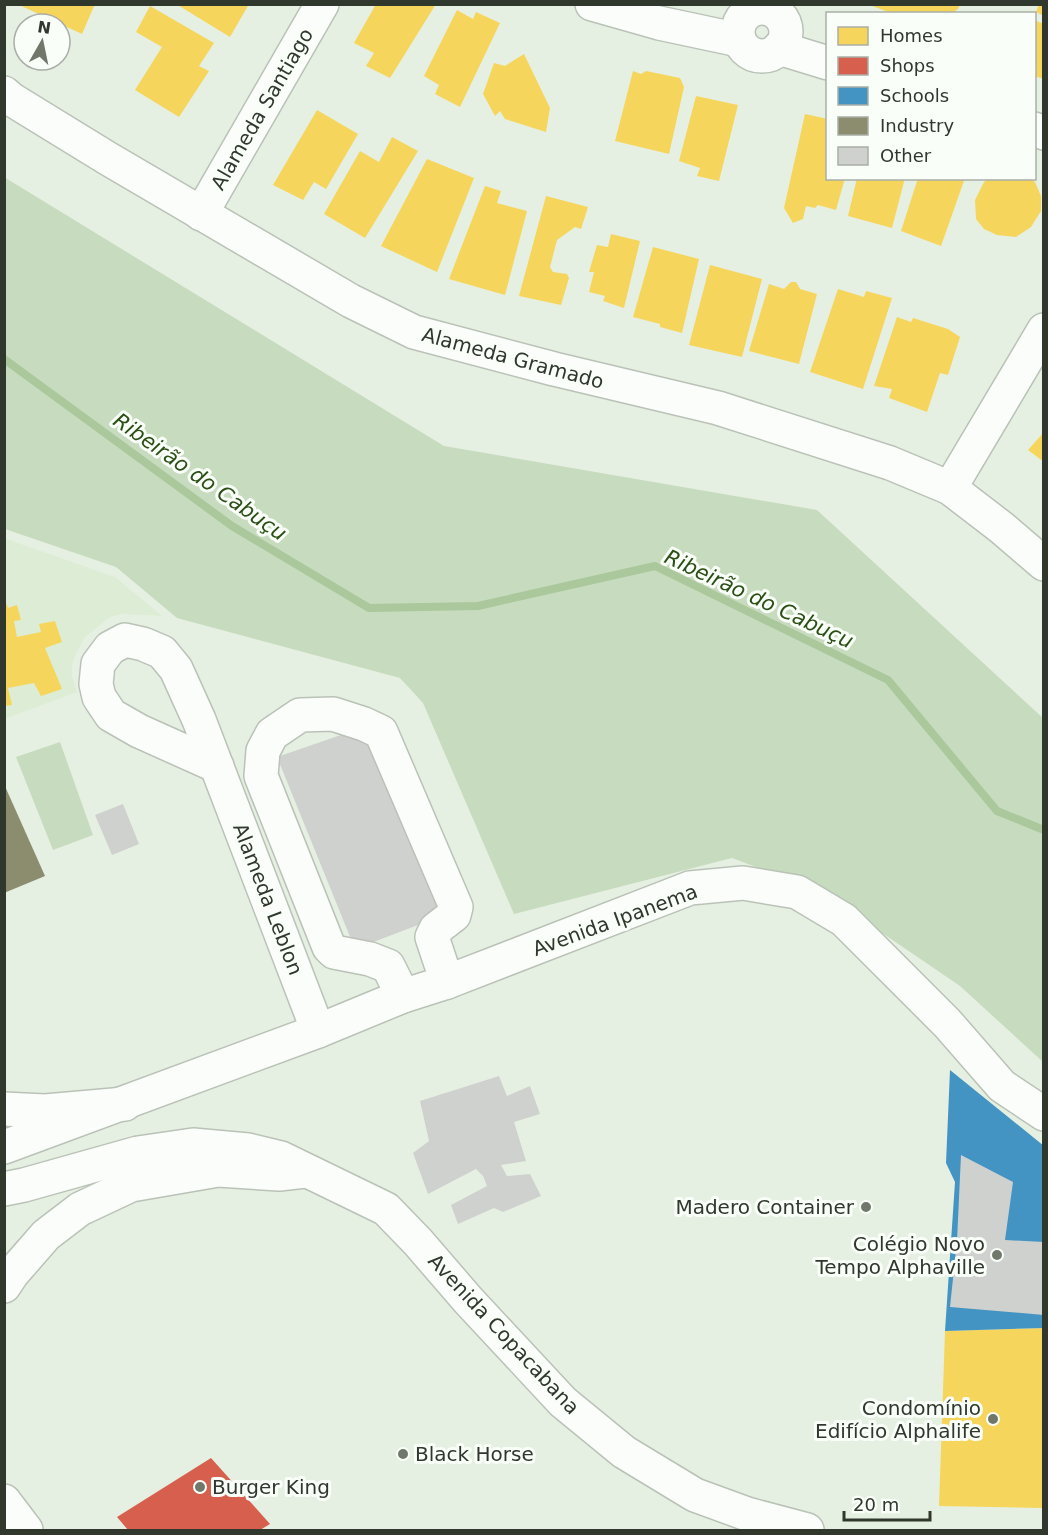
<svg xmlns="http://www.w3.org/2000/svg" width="1048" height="1535" font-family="'DejaVu Sans',sans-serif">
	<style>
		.built { fill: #ddedd5 }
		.green { fill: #c7dbbe }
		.homes { fill: #f6d55c }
		.shops { fill: #d6604d }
		.schools { fill: #4393c3 }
		.industry { fill: #8c8c6e }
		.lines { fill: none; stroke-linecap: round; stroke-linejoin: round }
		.stream { stroke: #aac89c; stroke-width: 8 }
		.building { fill: #cfd1cf }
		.minor-casing { stroke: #bac2b7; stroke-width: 36 }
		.major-casing { stroke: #bac2b7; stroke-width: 36 }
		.minor { stroke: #fbfdfb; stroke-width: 33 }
		.major { stroke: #fbfdfb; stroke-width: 33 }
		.poi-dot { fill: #70786c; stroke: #fafef9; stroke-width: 2 }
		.labels { text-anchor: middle; stroke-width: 6; stroke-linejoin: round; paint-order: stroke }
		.street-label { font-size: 20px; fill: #30372d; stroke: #fafef9 }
		.poi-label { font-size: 20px; fill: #30372d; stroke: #fafef9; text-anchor: end }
		.water-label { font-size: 21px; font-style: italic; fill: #2a4f15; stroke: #fafef9 }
	</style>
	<rect width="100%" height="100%" fill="#e6f0e2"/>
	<path class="built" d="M4,538l111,39 47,39 -39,-2 -13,3 -25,20 -8,14 -5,13v12l5,16 -72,27z"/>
	<g class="green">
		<path d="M4,177l440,269 373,64 226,208v344l-83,-76 -138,-94 -90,-34 -218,56 -91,-211 -23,-25 -223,-60 -61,-51 -111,-38z"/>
		<path d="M60,742l33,93 -40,15 -37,-93z"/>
	</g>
	<g class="homes">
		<path d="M17,4h78l-13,30z"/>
		<path d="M176,4h73l-19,33z"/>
		<path d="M376,4h60l-46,74 -24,-12 8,-13 -20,-10z"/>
		<path d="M1039,4h5v12l-8,-4z"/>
		<path d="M870,5h90l-2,4 -7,5h-58z"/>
		<path d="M150,6l64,37 -15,23 10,5 -30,46 -44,-27 27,-43 -26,-15z"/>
		<path d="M457,10l16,9 3,-7 24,11 -40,84 -25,-13 4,-9 -15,-9z"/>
		<path d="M1034,20l10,4v55l-10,-3 3,-7 -3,-1z"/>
		<path d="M524,54l26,54 -4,24 -41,-13 -5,-8 -5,5 -12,-22 11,-31 11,3z"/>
		<path d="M633,71l8,3 5,-3 34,7 4,9 -15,67 -54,-13z"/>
		<path d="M696,96l42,9 -19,76 -22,-5 3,-8 -21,-7z"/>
		<path d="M317,110l41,24 -32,55 -12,-7 -11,18 -30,-15z"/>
		<path d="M805,114l23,5v59h17l-9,32 -18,-5 -3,3 -9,-2 -3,13 -10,4 -9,-15z"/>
		<path d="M392,137l26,14 -53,87 -41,-24 36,-63 19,11z"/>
		<path d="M427,159l47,19 -37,94 -56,-26z"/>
		<path d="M857,178h48l-13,50 -44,-12z"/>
		<path d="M918,178h47l-24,68 -40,-15z"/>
		<path d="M989,178h40l6,4 6,14v15l-10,16 -15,10 -19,-2 -13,-6 -8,-10 -1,-19 9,-18z"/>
		<path d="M485,186l16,5 -4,12 30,8 -22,84 -56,-16z"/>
		<path d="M546,196l42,11 -7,22 -6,-2 -18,13 -7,27 3,5 14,2 2,4 -8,27 -42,-9z"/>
		<path d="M611,234l29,7 -16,67 -21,-7 2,-5 -16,-4 5,-20h-5l8,-27 11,2z"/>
		<path d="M653,247l46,12 -17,74 -22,-6v-3l-27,-7z"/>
		<path d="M710,265l52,14 -20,78 -53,-12z"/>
		<path d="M791,282h5l4,7 17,5 -18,70 -50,-13 20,-67 15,5z"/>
		<path d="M838,289l26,8 2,-6 26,7 -29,91 -53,-17z"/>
		<path d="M897,317l14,5 2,-4 35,11 12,8 -12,38 -8,-2 -13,39 -38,-14 3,-9 -18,-3z"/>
		<path d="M1044,432v30l-16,-12z"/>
		<path d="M4,597l4,11 9,-3 4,15 -7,1 3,16 24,-5 -2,-8 16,-3 7,21 -17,6 17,41 -21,7 -7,-13 -26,5 4,17 -8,1z"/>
		<path d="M1044,1328v180l-105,-2 6,-175z"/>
	</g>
	<path class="shops" d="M211,1458l59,66 -10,6h-132l-11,-13z"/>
	<path class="schools" d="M950,1070l94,76v182l-99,3 10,-149 -9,-19z"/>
	<path class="industry" d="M4,784l41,92 -41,17z"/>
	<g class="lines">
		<path class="stream" d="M4,359l228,167 137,82 109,-2 177,-40 233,114 109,131 47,19"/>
	</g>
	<g class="building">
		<path d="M364,727l83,187 -92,35 -78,-192z"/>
		<path d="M123,804l16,40 -27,11 -17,-40z"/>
		<path d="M499,1076l8,20 23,-10 10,28 -26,8 12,39 -25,4 6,11 23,-2 11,22 -38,16 -9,-4 -36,16 -7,-19 36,-19 -4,-10 -7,-7 -48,25 -15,-41 16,-12 -9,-40z"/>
		<path d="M961,1155l52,27 -8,58 39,2v73l-94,-8 7,-66z"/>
	</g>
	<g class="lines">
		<defs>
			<g id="minor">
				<path d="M592,4l67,19 80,17"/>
				<circle cx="762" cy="32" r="24"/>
				<path d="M779,48l49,15"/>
				<path d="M4,93l7,6 96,59 244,143 63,31 140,37 164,39 172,55 60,25 52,40 42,36"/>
				<path d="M1034,129l10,4"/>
				<path d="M201,214l121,-210"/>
				<path d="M950,488l94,-158"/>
				<path d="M217,766l-78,-35 -28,-16 -12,-18 -3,-13 2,-20 12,-16 15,-8 18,4 19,8 14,17 23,51 119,311"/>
				<path d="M403,996l-15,-30 -18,-7 -36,-7 -5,-5 -68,-171 2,-25 9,-17 28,-19 33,-1 31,10 17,8 75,175 -2,8 -18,14 -4,8 15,45"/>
				<path d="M4,1147l314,-116 85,-35 44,-14 243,-94 53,-5 54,9 47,28 103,103 55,63 42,28"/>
				<path d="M4,1189l20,-4 114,-32 55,-8 55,5 33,8 105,51 32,33 50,58 95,102 61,50 71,43 52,19 60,16"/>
			</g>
			<g id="major">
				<path d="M4,1109l41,2 80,-7"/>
				<path d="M4,1286l8,-12 34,-39 34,-26 51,-24 87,-15 61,4 26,-3"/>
				<path d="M4,1501l22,29"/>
			</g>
		</defs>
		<use href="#minor" class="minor-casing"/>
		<use href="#major" class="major-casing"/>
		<use href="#minor" class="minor"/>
		<use href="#major" class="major"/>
	</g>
	<g class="poi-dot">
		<circle cx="866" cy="1207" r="6"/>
		<circle cx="997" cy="1255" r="6"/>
		<circle cx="993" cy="1419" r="6"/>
		<circle cx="403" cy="1454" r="6"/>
		<circle cx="200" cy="1487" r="6"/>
	</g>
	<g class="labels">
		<g class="street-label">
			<text transform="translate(262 109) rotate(-60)" y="7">Alameda Santiago</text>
			<text transform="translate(513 358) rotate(15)" y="7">Alameda Gramado</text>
			<text transform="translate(268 899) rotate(69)" y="7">Alameda Leblon</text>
			<text transform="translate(615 920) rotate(-20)" y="7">Avenida Ipanema</text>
			<text transform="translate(504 1334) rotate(47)" y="7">Avenida Copacabana</text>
		</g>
		<g class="poi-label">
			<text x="854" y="1214">Madero Container</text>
			<text x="985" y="1251">Colégio Novo<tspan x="985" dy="23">Tempo Alphaville</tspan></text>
			<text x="981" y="1415">Condomínio<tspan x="981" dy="23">Edifício Alphalife</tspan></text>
			<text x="415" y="1461" text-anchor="start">Black Horse</text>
			<text x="212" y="1494" text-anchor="start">Burger King</text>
		</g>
		<g class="water-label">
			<text transform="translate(200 477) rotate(35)" y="7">Ribeirão do Cabuçu</text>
			<text transform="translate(759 599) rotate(25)" y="7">Ribeirão do Cabuçu</text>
		</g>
	</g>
	<rect width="1048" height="1535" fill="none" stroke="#30372d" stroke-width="12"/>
	<rect x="826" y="12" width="210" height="168" fill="#fafef9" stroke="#a9aea7" stroke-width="1.5"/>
	<rect x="838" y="27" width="30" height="18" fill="#f6d55c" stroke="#a9aea7" stroke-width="1.5"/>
	<text x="880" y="42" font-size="18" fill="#30372d">Homes</text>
	<rect x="838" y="57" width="30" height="18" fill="#d6604d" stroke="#a9aea7" stroke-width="1.5"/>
	<text x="880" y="72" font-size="18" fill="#30372d">Shops</text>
	<rect x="838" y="87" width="30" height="18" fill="#4393c3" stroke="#a9aea7" stroke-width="1.5"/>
	<text x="880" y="102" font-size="18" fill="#30372d">Schools</text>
	<rect x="838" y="117" width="30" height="18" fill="#8c8c6e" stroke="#a9aea7" stroke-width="1.5"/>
	<text x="880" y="132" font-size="18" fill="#30372d">Industry</text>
	<rect x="838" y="147" width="30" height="18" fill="#cfd1cf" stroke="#a9aea7" stroke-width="1.5"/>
	<text x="880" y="162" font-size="18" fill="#30372d">Other</text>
	<g transform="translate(42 42) rotate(9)"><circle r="28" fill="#fafef9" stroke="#a9aea7" stroke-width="1.5"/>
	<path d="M0-4.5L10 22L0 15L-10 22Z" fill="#70786c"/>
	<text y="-9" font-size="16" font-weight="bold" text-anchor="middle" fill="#30372d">N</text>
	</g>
	<path d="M844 1511v9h86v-9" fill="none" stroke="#30372d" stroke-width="3"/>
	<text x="853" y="1511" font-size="18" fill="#30372d" stroke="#fafef9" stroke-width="4.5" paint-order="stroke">20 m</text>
</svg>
